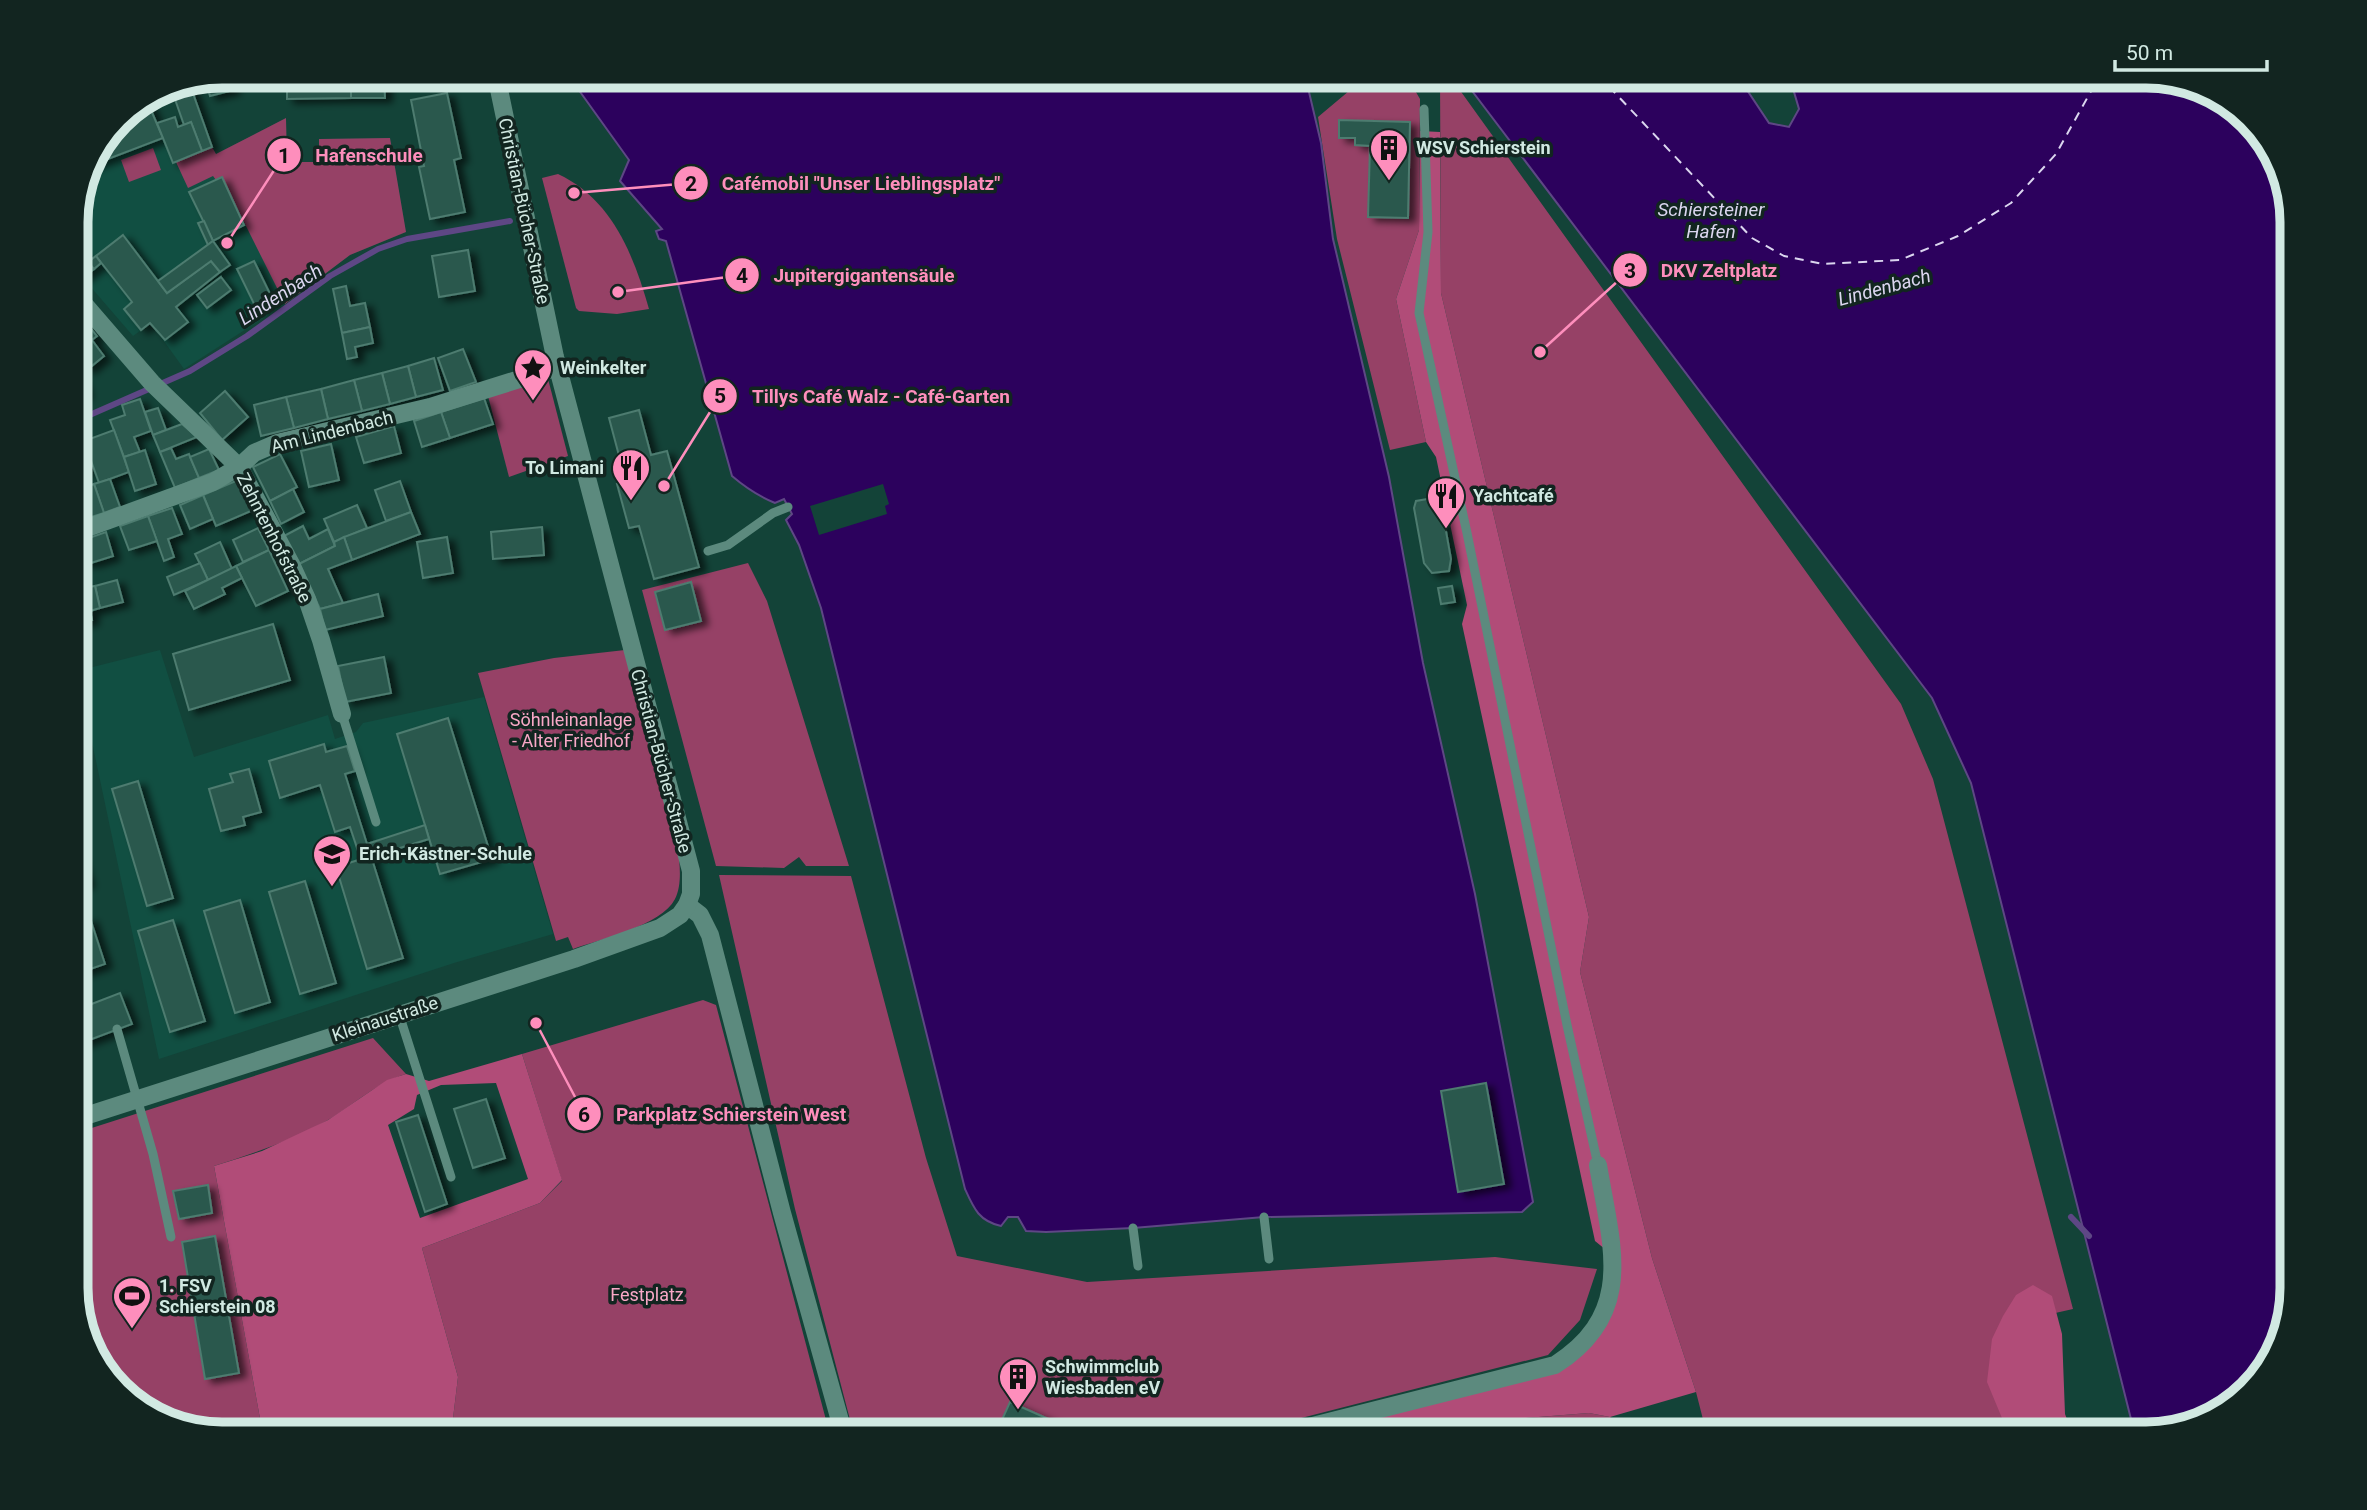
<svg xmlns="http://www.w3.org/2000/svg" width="2367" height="1510" font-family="Roboto,sans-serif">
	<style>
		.built { fill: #114f42 }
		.green { fill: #964166 }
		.forest { fill: #b14c78; fill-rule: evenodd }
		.water { fill: #2c015d; stroke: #5e4785; stroke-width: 2 }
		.pier { fill: #134338 }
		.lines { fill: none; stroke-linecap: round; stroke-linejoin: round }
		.stream { stroke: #5e4785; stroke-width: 6 }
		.ferry { stroke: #dbd6ef; stroke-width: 2; stroke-dasharray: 9 7; stroke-linecap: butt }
		.building { fill: #2b594e; stroke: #4d7b6f; stroke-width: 2; filter: url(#shadow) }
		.lane { stroke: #5c8a7e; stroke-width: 9 }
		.street { stroke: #5c8a7e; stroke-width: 18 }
		.labels { text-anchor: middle; stroke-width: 7; stroke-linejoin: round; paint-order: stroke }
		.poi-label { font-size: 18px; font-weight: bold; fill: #d1e9e2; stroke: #122520; text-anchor: start }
		.street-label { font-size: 18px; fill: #d1e9e2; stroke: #122520 }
		.park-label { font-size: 18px; fill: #f9a8c7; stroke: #122520 }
		.water-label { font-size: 19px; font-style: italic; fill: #dbd6ef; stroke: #122520 }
		.rim { fill: none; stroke: #d1e9e2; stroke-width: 9 }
		.leader { fill: none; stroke: #fe8ebc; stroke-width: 2.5 }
		.callout-dot { fill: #fe8ebc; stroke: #122520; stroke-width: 2.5 }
		.mark-label { font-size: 21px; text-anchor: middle; font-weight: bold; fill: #111 }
		.callout-label { font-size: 19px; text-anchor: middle; font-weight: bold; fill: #fe8ebc; stroke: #122520; stroke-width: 7; stroke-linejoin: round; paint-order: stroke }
	</style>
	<defs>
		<filter id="shadow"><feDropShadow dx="7" dy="4" stdDeviation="3.5" flood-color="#0009"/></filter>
	</defs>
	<rect width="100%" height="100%" fill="#134338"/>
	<g class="built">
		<path d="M148,103l25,60 39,-16 4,7 70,-36 1,44h32v-23l71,-1 16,94 -56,23 -65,49 -101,65 -33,-46 -18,13 -50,-58 -5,3 -2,-4v-65l11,-47 31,-47 15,-10z"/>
		<path d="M160,650l34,107 134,-42 7,24 21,-7 7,-9 121,-26 69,237 -99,29 -295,96 -82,-388z"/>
	</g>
	<g class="green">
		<path d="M1368,75h38l14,24 -1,131 -23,69 30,143 -36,8 -53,-211 -19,-122z"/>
		<path d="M1440,75h9l452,629 32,75 140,530 -57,13 29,113h-338l-11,-43 -44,-134 -72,-286 9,-55 -148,-624z"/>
		<path d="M286,118l1,44h32v-23l71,-1 16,94 -56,23 -65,49 -63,-126 -6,2 -3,-4 -25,12 -12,-26 36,-15 4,7z"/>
		<path d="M153,148l8,22 -32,12 -8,-22z"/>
		<path d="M558,174c54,25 76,82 91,135l-32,5 -38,-3 -3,-3 -34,-130z"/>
		<path d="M547,375l21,81 -59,21 -21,-81z"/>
		<path d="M748,563l19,38 82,265h-43l-7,-9 -15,11 -68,-2 -74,-276z"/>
		<path d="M625,650l53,200c2,15 4,35 -3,49 -14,27 -74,40 -102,50l-5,-12 -12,4 -78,-268 76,-15z"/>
		<path d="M719,875l132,1 75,282 31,98 130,26 408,-25 102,12 -17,51 -32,35 -313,80h-381l-59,-226z"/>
		<path d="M703,1000l13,5 114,430h-379l7,-58 -36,-129 118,-45 22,-22 -40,-127z"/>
		<path d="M373,1038l33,36c-30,9 -51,30 -78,46 -36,20 -75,34 -114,46l49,269h-42l-81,-25 -45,-48 -19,-64v-165z"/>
		<path d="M1589,1413l21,4 18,18h-99l-3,-17z"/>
	</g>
	<g class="forest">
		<path d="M1420,131l20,1 1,161 148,624 -9,55 72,286 44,134 -86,25 -21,-4 -63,5 3,17h-220l274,-82 33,-95 -21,-17 -133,-617 5,-19 -31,-148 -10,-15 -30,-143 23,-69z"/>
		<path d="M522,1054l40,126 -22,23 -118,45 36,129 -7,58h-188l-49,-269 48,-15 66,-31 59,-40 19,-6 23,7zM496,1083l32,96 -108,39 -32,-93 26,-16 3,-14 24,-10z"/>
		<path d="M2033,1285l19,11 10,38 3,80 8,21h-64l-22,-53 5,-43 11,-23 13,-21z"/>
	</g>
	<g class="water">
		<path d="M568,75h737l16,68 12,96 56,238 34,186 52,231 58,308 -11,10 -258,5 -131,11 -87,4 -20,-1 -8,-14h-10l-7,9c-22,-5 -27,-17 -36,-37l-144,-581 -22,-63 -13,-25 6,-6 -8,-15 -9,4c-17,-7 -29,-15 -43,-27l-66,-235 -7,-2 -3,-8 6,-2 -42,-48 9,-21z"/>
		<path d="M1460,75h277l32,48 20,4 10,-18 -10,-34h357l81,25 45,48 20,73v1068l-25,81 -48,45 -73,20h-11l-164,-652 -39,-85z"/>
	</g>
	<path class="pier" d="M883,484l6,20 -4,2 2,8 -68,21 -9,-29z"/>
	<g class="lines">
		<g class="stream">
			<path d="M76,421l114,-50 57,-35 83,-60 48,-27 29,-10 103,-18"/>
			<path d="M2071,1217l18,19"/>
		</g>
		<path class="ferry" d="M1598,75l154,163 32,18 39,8 77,-4 58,-24 53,-33 45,-49 44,-79"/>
	</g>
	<g class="building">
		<path d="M221,75h8l4,15 -23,6 -5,-18z"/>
		<path d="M287,75h64v23l-64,1z"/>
		<path d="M351,75h33l1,23h-34z"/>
		<path d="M189,82l23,65 -10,4 -11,-29 -7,3 -14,-40z"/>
		<path d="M447,93l14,65 -7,2 11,52 -35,7 -11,-52 5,-1 -13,-66z"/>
		<path d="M148,103l15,35 -76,29 31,-49 15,-10z"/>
		<path d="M175,117l3,10 13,-5 11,29 -29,12 -16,-40z"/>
		<path d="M1339,120l71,2 -2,96 -40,-1 2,-71 -15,-1v-7h-16z"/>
		<path d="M222,177l22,48 -31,16 -24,-49z"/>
		<path d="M204,221l9,20 -5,4 -10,-22z"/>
		<path d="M123,235l44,58 44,-32 9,11 -44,35 12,15 -23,18 -15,-17 -9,7 -17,-21 8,-7 -36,-46z"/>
		<path d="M213,241l17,24 -10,7 -9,-11 -44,32 -9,-12z"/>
		<path d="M76,246l18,23 -16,12 -2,-4z"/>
		<path d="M468,250l7,41 -36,6 -7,-41z"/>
		<path d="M96,256l5,7 -7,6 -6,-7z"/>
		<path d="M254,261l20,41 -17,8 -20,-41z"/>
		<path d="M221,277l10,13 -24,18 -10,-13z"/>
		<path d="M346,286l4,20 15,-3 5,24 -28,6 -9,-44z"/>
		<path d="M83,319l14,17 -14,11 -7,-11v-12z"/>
		<path d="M370,327l3,16 -18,4 2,10 -10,2 -5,-26z"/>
		<path d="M92,340l12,16 -17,14 -11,-18z"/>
		<path d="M463,349l13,33 -26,9 -12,-33z"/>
		<path d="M434,358l9,32 -27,7 -8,-31z"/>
		<path d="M76,363l9,31 -9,3z"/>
		<path d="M408,366l8,31 -26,7 -8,-31z"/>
		<path d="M382,373l8,31 -28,7 -8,-31z"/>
		<path d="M354,380l8,31 -34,8 -7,-30z"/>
		<path d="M321,389l7,30 -34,9 -8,-31z"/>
		<path d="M225,391l23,26 -26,23 -22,-27z"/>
		<path d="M286,397l8,31 -33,8 -7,-31z"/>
		<path d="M484,398l9,26 -43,14 -9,-26z"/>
		<path d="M140,399l11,32 -17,6 6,15 -16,5 -14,-37 15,-5 -3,-10z"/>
		<path d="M158,408l8,22 -13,5 -8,-23z"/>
		<path d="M639,410l12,45 16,-4 32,116 -45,12 -15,-53 -10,2 -12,-44 9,-2 -17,-64z"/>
		<path d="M441,412l9,26 -28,9 -8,-26z"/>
		<path d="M182,424l15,13 -37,15 -7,-17z"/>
		<path d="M394,426l7,27 -37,10 -8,-26z"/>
		<path d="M114,430l15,42 -30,11 -15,-42z"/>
		<path d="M331,444l8,36 -30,7 -8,-36z"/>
		<path d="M83,446l4,25 -11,2v-26z"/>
		<path d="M171,448l5,11 13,-5 10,24 -24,10 -15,-36z"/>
		<path d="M209,449l10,21 -20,8 -9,-21z"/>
		<path d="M145,450l11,34 -21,7 -11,-34z"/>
		<path d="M280,454l17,33 -27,14 -17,-34z"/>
		<path d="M110,479l10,28 -16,6 -10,-29z"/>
		<path d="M238,480l13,31 -35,15 -13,-31z"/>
		<path d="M400,481l11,31 -25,9 -11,-31z"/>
		<path d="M94,484l10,29 -19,6 -8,-29z"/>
		<path d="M293,489l11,23 -23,12 -11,-23z"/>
		<path d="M203,495l10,24 -23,10 -10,-24z"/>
		<path d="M1433,498l8,5 10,56 -2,12 -17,2 -8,-10 -10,-55 2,-7z"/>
		<path d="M80,501l5,18 -7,2 -2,-18z"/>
		<path d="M357,505l10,23 -33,14 -10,-23z"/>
		<path d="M172,508l10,26 -14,5 6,18 -10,4 -16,-45z"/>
		<path d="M411,512l9,22 -68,26 -8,-23z"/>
		<path d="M148,516l9,25 -28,9 -9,-24z"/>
		<path d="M303,526l6,13 19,-10 7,17 -36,18 -15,-28z"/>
		<path d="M542,527l2,28 -51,4 -2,-27z"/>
		<path d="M258,528l11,22 -26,12 -10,-22z"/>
		<path d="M106,532l7,24 -22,7 -8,-23z"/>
		<path d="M344,537l8,23 -24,9 15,34 -23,6 -21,-45 36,-18 -1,-4z"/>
		<path d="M447,537l6,36 -30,5 -6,-36z"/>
		<path d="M83,540l7,21 -14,4v-23z"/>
		<path d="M220,542l12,27 -24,11 -13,-26z"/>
		<path d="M269,550l19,41 -32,15 -20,-40z"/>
		<path d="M200,563l8,17 -34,15 -7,-18z"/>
		<path d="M236,566l6,12 -20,10 3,6 -31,15 -9,-18z"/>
		<path d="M117,580l6,22 -23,6 -5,-22z"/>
		<path d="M691,582l10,39 -36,9 -10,-38z"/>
		<path d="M95,586l5,22 -10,3 2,9 -16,4v-35z"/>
		<path d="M1452,586l3,16 -14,2 -3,-16z"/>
		<path d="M378,594l5,22 -58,14 -5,-21z"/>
		<path d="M273,624l17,56 -101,30 -16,-56z"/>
		<path d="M384,657l7,36 -46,9 -7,-36z"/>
		<path d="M448,718l44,141 -52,15 -43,-140z"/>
		<path d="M324,744l2,8 21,-6 8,25 -10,3 22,70 58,-19 4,14 -68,21 -11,-33 -15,5 -15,-47 -40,13 -11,-37z"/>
		<path d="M249,769l12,43 -18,5 2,8 -24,6 -12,-42 24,-7 -3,-8z"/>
		<path d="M138,781l35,117 -26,8 -35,-117z"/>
		<path d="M76,848l11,35 -11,4z"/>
		<path d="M371,856l32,102 -36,11 -31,-102z"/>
		<path d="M305,881l31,102 -36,11 -31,-102z"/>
		<path d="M240,900l30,102 -35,11 -31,-102z"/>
		<path d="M90,918l15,46 -29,10v-51z"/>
		<path d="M173,920l32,101 -35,11 -32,-101z"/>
		<path d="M120,993l12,31 -56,21v-35z"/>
		<path d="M1486,1083l18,101 -46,8 -17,-101z"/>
		<path d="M486,1099l19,59 -32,10 -19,-59z"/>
		<path d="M418,1115l29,89 -22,8 -29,-90z"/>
		<path d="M208,1185l4,28 -33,6 -6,-28z"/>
		<path d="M215,1236l24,137 -34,6 -23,-137z"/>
		<path d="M1010,1402l52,23 -5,10h-62z"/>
	</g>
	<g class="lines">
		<g class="lane">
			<path d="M1424,109l4,123 -9,81 48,220 100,492 31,140"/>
			<path d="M708,551l20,-6 45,-32 15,-6"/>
			<path d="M342,714l34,108"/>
			<path d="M399,1014l52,163"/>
			<path d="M117,1029l36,125 18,83"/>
			<path d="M1264,1217l5,42"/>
			<path d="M1133,1228l5,38"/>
		</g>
		<g class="street">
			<path d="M76,295l76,88 87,84 52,97 16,35 14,41 21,74"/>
			<path d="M76,532l137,-50 26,-15 15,-14 23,-10 153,-36 128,-40"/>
			<path d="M687,905l13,10 10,20 72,278 62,222"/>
			<path d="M76,1119l498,-160 86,-31 20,-13 7,-10 4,-11v-23l-136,-514 -59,-282"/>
			<path d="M1277,1435l278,-70c82,-52 56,-120 43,-200"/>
		</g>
	</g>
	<defs>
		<symbol id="building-pin" viewBox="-11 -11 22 30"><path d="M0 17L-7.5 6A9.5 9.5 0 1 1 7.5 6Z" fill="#fe8ebc" stroke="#122520"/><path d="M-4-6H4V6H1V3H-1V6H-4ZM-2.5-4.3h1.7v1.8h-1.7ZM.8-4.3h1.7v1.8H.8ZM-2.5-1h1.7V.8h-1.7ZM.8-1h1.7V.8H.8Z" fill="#111"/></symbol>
		<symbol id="sight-pin" viewBox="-11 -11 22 30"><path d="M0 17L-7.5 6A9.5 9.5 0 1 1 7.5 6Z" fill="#fe8ebc" stroke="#122520"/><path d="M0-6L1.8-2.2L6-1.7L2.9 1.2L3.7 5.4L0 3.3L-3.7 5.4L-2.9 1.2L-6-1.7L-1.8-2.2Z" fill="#111"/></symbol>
		<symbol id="restaurant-pin" viewBox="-11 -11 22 30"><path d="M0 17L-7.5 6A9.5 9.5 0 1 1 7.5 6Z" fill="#fe8ebc" stroke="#122520"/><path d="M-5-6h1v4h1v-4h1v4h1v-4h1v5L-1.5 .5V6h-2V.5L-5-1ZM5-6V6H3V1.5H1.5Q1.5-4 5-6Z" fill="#111"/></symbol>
		<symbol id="school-pin" viewBox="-11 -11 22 30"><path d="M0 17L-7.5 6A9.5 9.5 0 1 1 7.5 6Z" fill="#fe8ebc" stroke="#122520"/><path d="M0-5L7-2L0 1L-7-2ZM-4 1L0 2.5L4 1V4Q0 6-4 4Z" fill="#111"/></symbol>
		<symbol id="stadium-pin" viewBox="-11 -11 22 30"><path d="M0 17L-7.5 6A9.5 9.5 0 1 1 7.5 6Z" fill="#fe8ebc" stroke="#122520"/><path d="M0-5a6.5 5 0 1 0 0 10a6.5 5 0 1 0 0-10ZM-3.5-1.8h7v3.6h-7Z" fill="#111"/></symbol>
	</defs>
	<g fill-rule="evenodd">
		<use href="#building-pin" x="1367" y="126" width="44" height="60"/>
		<use href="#sight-pin" x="511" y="346" width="44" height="60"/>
		<use href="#restaurant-pin" x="609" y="446" width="44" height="60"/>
		<use href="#restaurant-pin" x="1424" y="474" width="44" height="60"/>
		<use href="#school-pin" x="310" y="832" width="44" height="60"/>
		<use href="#stadium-pin" x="110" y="1274" width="44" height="60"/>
		<use href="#building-pin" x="996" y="1355" width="44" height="60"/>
	</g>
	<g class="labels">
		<g class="poi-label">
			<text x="1416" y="154">WSV Schierstein</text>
			<text x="560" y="374">Weinkelter</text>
			<text x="604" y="474" text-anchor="end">To Limani</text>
			<text x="1473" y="502">Yachtcafé</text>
			<text x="359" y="860">Erich-Kästner-Schule</text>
			<text x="159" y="1292">1. FSV<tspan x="159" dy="21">Schierstein 08</tspan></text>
			<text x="1045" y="1373">Schwimmclub<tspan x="1045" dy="21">Wiesbaden eV</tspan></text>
		</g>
		<g class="street-label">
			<text transform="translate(524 211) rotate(78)" y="6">Christian-Bücher-Straße</text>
			<text transform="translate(332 432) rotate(-14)" y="6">Am Lindenbach</text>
			<text transform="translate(274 538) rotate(63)" y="6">Zehntenhofstraße</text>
			<text transform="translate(661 761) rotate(75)" y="6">Christian-Bücher-Straße</text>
			<text transform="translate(385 1019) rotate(-18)" y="6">Kleinaustraße</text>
		</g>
		<g class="park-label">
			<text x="571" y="726">Söhnleinanlage<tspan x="571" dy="21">- Alter Friedhof</tspan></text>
			<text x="647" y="1301">Festplatz</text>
		</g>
		<g class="water-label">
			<text x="1711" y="216">Schiersteiner<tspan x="1711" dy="22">Hafen</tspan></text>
			<text transform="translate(1884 287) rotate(-15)" y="7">Lindenbach</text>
			<text transform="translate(280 294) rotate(-33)" y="7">Lindenbach</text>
		</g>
	</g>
	<path d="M0 0H2367V1510H0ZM222 88H2146A134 134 0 0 1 2280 222V1288A134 134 0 0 1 2146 1422H222A134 134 0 0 1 88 1288V222A134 134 0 0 1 222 88Z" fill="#122520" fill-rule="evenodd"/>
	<path class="rim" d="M222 88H2146A134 134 0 0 1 2280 222V1288A134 134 0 0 1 2146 1422H222A134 134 0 0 1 88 1288V222A134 134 0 0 1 222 88Z"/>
	<path class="leader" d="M227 243L284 155M574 193L691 183M1540 352L1630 270M618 292L742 275M664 486L720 396M536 1023L584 1114"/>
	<g class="callout-dot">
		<circle cx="227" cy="243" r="7"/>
		<circle cx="574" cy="193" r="7"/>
		<circle cx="1540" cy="352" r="7"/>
		<circle cx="618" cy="292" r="7"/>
		<circle cx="664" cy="486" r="7"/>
		<circle cx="536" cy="1023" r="7"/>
		<circle cx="284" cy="155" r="18"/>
		<circle cx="691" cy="183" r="18"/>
		<circle cx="1630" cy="270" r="18"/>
		<circle cx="742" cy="275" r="18"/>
		<circle cx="720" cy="396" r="18"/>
		<circle cx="584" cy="1114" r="18"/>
	</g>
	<g class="mark-label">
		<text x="284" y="163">1</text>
		<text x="691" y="191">2</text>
		<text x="1630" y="278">3</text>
		<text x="742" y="283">4</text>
		<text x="720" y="403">5</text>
		<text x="584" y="1122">6</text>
	</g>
	<g class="callout-label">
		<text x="369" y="162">Hafenschule</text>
		<text x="861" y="190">Cafémobil "Unser Lieblingsplatz"</text>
		<text x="1719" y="277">DKV Zeltplatz</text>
		<text x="864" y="282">Jupitergigantensäule</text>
		<text x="881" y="403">Tillys Café Walz - Café-Garten</text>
		<text x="731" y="1121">Parkplatz Schierstein West</text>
	</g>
	<path d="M2115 60v10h152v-10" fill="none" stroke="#d1e9e2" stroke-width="3.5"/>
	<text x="2126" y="60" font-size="21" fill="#d1e9e2" stroke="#122520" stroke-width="5" paint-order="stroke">50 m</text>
</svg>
